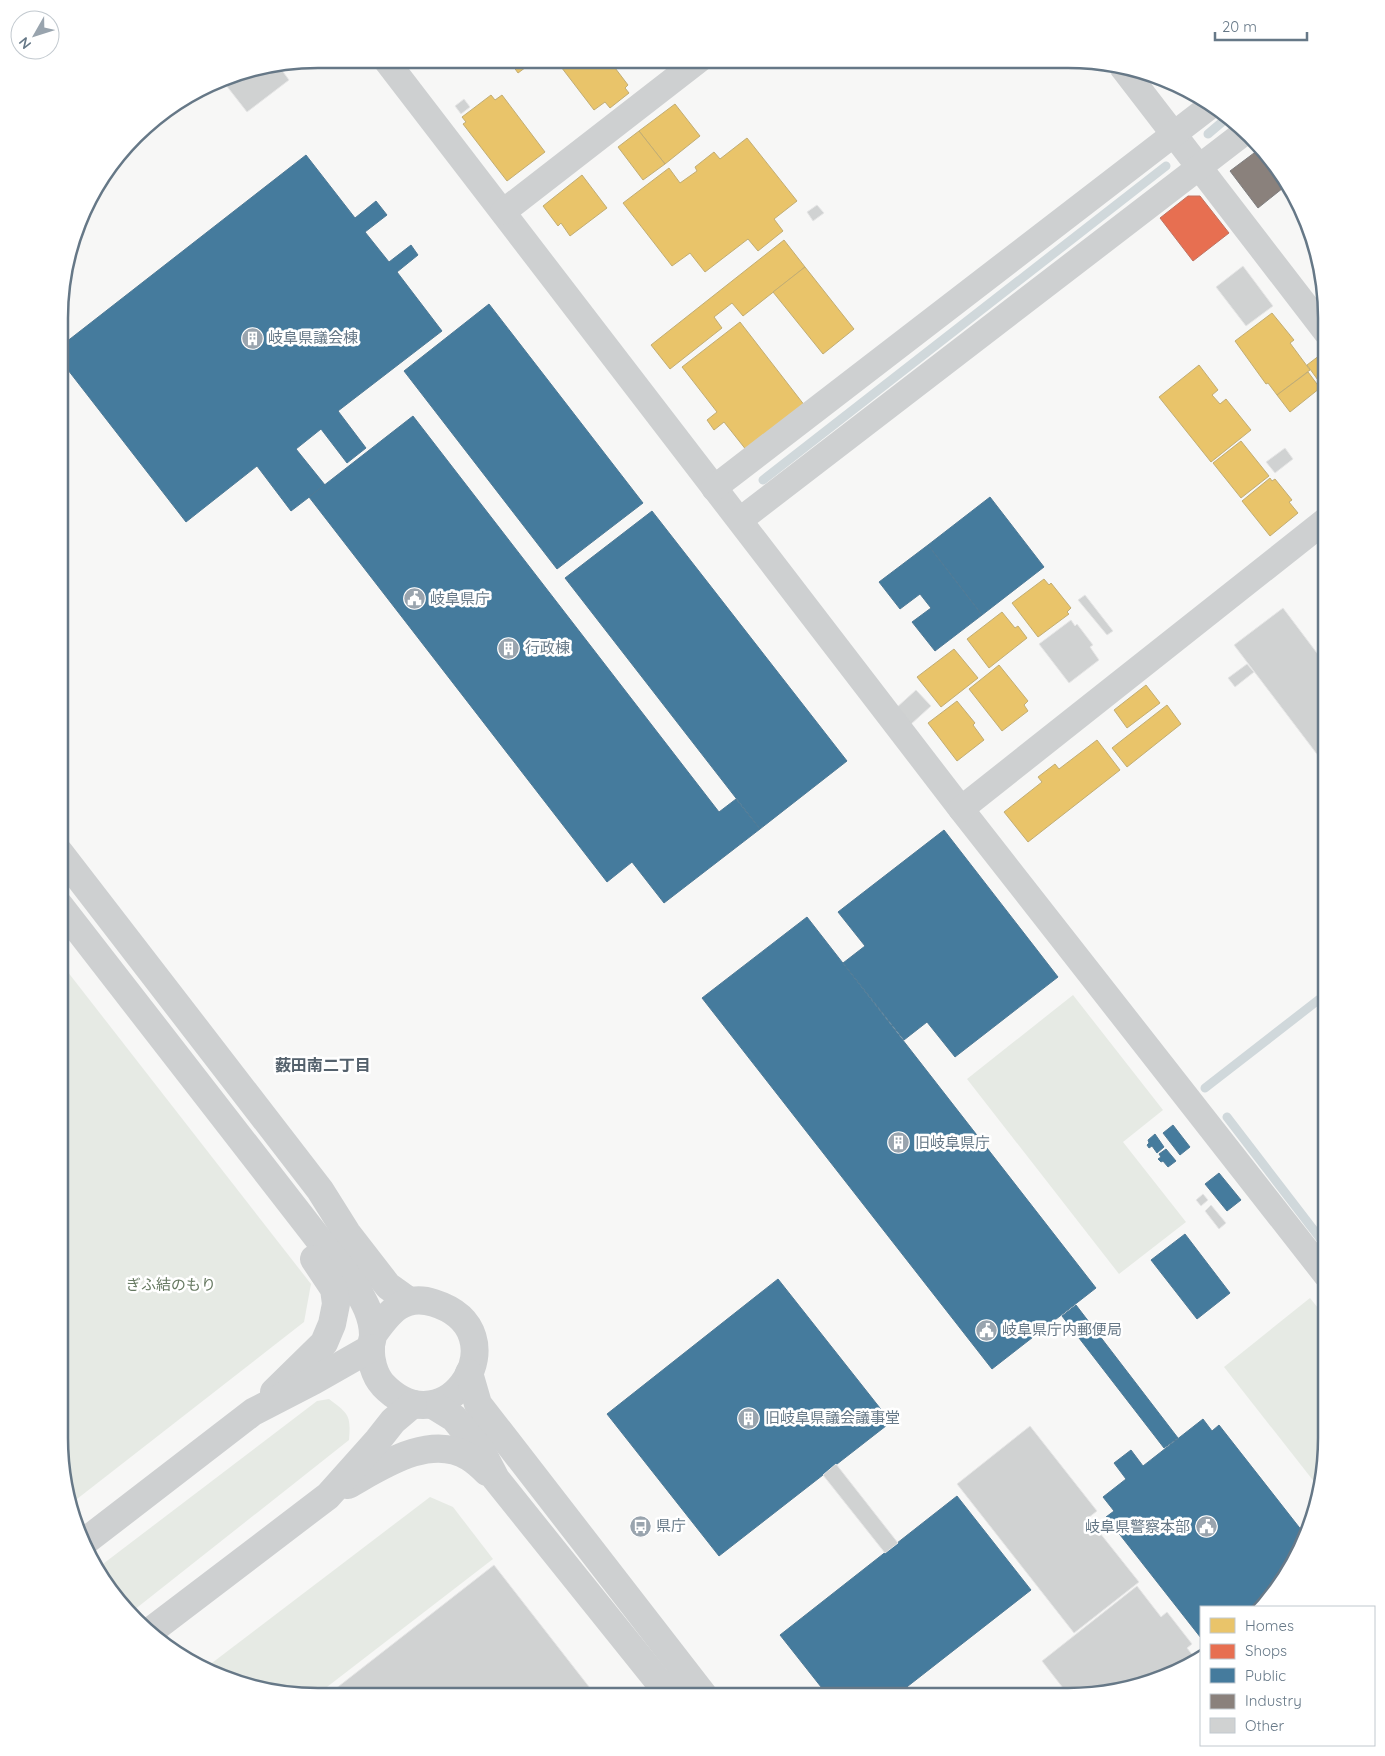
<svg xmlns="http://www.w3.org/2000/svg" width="1385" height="1756" font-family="Quicksand,'Noto Sans JP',sans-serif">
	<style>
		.green { fill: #e6eae4 }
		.homes { fill: #e9c46a; stroke: #c2ad73 }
		.shops { fill: #e76f51; stroke: #c07261 }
		.public { fill: #457b9d; stroke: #4f7a96 }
		.industry { fill: #8a817c; stroke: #7f7e7f }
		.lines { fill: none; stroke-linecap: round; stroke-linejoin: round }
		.stream { stroke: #d0d8db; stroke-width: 9 }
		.building { fill: #d0d2d2; stroke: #e6e6e6 }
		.minor { stroke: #ced0d1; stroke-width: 26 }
		.tertiary { stroke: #ced0d1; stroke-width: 28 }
		.labels { text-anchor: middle; stroke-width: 5; stroke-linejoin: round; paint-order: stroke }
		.poi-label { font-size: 15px; fill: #667887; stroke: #fff; text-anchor: start }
		.park-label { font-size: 15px; fill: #667961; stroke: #fff }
		.neighbourhood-label { font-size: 16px; font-weight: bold; fill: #54616c; stroke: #fff }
		.rim { fill: none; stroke: #667887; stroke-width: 2.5 }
	</style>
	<rect width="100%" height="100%" fill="#f7f7f6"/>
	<g class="green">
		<path d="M60,962l251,322 -7,38 -236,184 -9,-67z"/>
		<path d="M1073,995l90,115 -40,32 63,80 -67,52 -152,-195z"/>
		<path d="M1310,1298l16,20v137l-7,33 -95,-121z"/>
		<path d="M329,1399c20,15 22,16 20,41l-220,174 -34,-44 222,-169z"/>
		<path d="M430,1497l23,10 40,52 -179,138h-14l-65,-13 -31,-15z"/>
	</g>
	<g class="homes">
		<path d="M508,59h29l-19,14z"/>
		<path d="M555,59l54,1 19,25 -3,3 4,5 -19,15 -5,-6 -11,8z"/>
		<path d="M491,95l4,5 7,-5 43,57 -38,29 -44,-57 3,-2 -4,-5z"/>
		<path d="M675,104l25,32 -35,28 -26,-33z"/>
		<path d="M639,131l26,33 -22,16 -25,-33z"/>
		<path d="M747,138l50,63 -23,18 9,12 -25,20 -10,-12 -43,33 -15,-19 -18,13 -49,-63 46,-35 11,15 17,-12 -2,-4 19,-15 6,7z"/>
		<path d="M582,175l25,33 -37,28 -9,-13 -3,3 -15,-20z"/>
		<path d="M784,240l21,27 -62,49 -11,-13 -18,14 8,11 -52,41 -19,-24z"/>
		<path d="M805,267l49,62 -31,25 -50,-62z"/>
		<path d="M1272,313l22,27 -4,3 20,27 -33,25 -9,-12 -2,1 -31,-43z"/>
		<path d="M740,322l65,84 -58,45 -23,-29 -10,8 -7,-10 10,-8 -35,-45z"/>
		<path d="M1320,355l6,8v21l-3,3 -16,-22z"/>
		<path d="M1199,365l19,25 -6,5 8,9 6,-5 25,31 -40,32 -52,-65z"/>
		<path d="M1308,372l12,16 -30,24 -13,-17z"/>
		<path d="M1241,441l28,35 -28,22 -28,-35z"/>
		<path d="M1270,478l2,3 3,-2 17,21 -3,2 9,11 -28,23 -28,-35z"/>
		<path d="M1044,579l5,6 2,-2 20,25 -4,4 2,2 -31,23 -26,-34z"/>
		<path d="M1002,612l13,16 3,-2 9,12 -38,30 -22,-29z"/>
		<path d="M954,649l24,29 -37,29 -24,-30z"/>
		<path d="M999,665l29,36 -4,4 4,6 -26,20 -33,-42z"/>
		<path d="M1146,685l14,18 -33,25 -13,-18z"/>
		<path d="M957,701l18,22 -2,2 11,15 -27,21 -29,-38z"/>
		<path d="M1167,705l14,19 -54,43 -15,-19z"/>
		<path d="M1097,740l23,30 -92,72 -24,-30 38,-30 -4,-5 17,-13 4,5z"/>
	</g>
	<path class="shops" d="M1188,196h12l29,37 -36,28 -33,-43z"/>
	<g class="public">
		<path d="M306,155l49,63 21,-17 11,14 -22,17 24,30 22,-17 7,10 -21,17 45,59 -104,80 28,37 -19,15 -26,-34 -25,20 29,36 -34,26 -34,-45 -71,56 -125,-161v-15z"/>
		<path d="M489,304l154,199 -86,66 -153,-198z"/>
		<path d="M413,416l306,396 17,-13 24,30 -96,74 -32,-41 -25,20 -298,-385z"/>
		<path d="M990,497l54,70 -62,48 -54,-70z"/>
		<path d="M652,511l195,250 -87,68 -195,-251z"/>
		<path d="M928,545l54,70 -47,36 -23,-29 19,-14 -11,-14 -20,15 -21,-27z"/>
		<path d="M944,830l114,147 -103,80 -28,-35 -23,18 -61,-77 22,-17 -27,-34z"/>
		<path d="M807,917l289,371 -104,81 -290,-371z"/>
		<path d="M1173,1125l17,22 -10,8 -17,-22z"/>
		<path d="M1155,1134l9,13 -7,6 -5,-7 -3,2 -2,-3 2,-2 -1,-3z"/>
		<path d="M1166,1149l10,12 -8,6 -5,-6 -2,1 -3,-3 3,-2 -2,-3z"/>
		<path d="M1219,1173l22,27 -14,11 -22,-27z"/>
		<path d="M1185,1234l45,59 -33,26 -46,-59z"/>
		<path d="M778,1279l113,143 -172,134 -112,-142z"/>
		<path d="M1076,1305l102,133 -14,10 -102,-132z"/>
		<path d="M1203,1419l9,12 7,-6 87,111 -15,32 -30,39h-60v31l-95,-121 8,-6 -11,-14 23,-18 -12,-16 17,-13 12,16z"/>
		<path d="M957,1496l74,94 -137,107h-65l-49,-62z"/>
	</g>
	<path class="industry" d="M1262,147l26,37 -30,24 -28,-37z"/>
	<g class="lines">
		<g class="stream">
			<path d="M1208,134l20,-17"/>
			<path d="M763,480l403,-314"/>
			<path d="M1205,1088l121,-94"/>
			<path d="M1227,1117l99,129"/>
		</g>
	</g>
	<g class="building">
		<path d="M278,65l11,15 -42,32 -25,-32 12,-7z"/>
		<path d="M464,99l6,8 -9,7 -6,-8z"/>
		<path d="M817,205l7,8 -11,8 -6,-9z"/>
		<path d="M1243,266l30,40 -27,20 -30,-39z"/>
		<path d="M1285,448l8,11 -18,14 -9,-11z"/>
		<path d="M1085,595l28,36 -6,4 -29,-35z"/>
		<path d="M1283,608l43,57v101l-92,-121z"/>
		<path d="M1071,620l4,6 2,-2 16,21 -3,2 9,13 -30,23 -30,-39z"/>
		<path d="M1247,664l7,8 -19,15 -7,-9z"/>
		<path d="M916,690l15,16 -21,19 -15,-16z"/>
		<path d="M1203,1194l5,6 -7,6 -5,-6z"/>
		<path d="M1211,1205l15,18 -7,6 -14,-18z"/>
		<path d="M1030,1426l67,85 -9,7 51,64 -65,51 -117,-149z"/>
		<path d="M836,1464l62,79 -13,10 -62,-78z"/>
		<path d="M494,1565l103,132h-272z"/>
		<path d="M1137,1586l24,31 6,-5 25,32 -5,4 11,14 -63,26 -51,9h-14l-28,-36z"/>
	</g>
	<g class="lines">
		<g class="minor">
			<path d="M385,59l576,750 365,466"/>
			<path d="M1122,67l204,265"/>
			<path d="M503,212l196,-152"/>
			<path d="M714,488l499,-384"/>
			<path d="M740,520l505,-388"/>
			<path d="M961,809l365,-289"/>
		</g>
		<g class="tertiary">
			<path d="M60,853l260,337 27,43 41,53 21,15"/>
			<path d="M60,906l295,380c9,15 18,31 18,49 0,4 -2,8 -2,11 -1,13 3,29 12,39 64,67 140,-54 51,-82 -30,-10 -45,9 -61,32"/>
			<path d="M469,1373l9,31 227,293"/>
			<path d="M274,1392l50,-49 8,-19 4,-20 -2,-15 -20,-30"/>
			<path d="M433,1405l21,13 28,34 14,27 175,218"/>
			<path d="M348,1485c34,-19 82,-52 121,-28 7,4 13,10 18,15"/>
			<path d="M83,1543l170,-131 60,-31 58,-33"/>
			<path d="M148,1633l180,-137 50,-56 15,-19 20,-17"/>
		</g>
	</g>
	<defs>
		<symbol id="building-disc" viewBox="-11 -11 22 22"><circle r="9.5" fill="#99a4ae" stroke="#fff"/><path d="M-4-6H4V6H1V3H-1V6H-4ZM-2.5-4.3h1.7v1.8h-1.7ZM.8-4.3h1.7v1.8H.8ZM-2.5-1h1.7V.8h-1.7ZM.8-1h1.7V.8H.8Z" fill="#fff"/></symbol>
		<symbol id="civic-disc" viewBox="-11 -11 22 22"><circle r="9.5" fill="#99a4ae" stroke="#fff"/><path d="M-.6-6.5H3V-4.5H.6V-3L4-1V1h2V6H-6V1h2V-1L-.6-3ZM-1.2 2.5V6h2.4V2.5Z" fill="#fff"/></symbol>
		<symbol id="bus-disc" viewBox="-11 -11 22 22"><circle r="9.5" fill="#99a4ae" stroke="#fff"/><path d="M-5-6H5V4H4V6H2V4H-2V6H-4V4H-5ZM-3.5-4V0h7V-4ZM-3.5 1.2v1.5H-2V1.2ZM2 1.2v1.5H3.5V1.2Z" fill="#fff"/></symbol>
	</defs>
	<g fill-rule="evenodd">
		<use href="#building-disc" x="240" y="326" width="25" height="25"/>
		<use href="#civic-disc" x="402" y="586" width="25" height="25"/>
		<use href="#building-disc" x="496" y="636" width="25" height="25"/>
		<use href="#building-disc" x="886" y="1130" width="25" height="25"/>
		<use href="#civic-disc" x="974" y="1318" width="25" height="25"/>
		<use href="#building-disc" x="736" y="1406" width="25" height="25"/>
		<use href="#bus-disc" x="628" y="1514" width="25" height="25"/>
		<use href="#civic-disc" x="1194" y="1514" width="25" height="25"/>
	</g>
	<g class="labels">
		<g class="poi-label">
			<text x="268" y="343">岐阜県議会棟</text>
			<text x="430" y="604">岐阜県庁</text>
			<text x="525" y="653">行政棟</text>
			<text x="915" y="1148">旧岐阜県庁</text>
			<text x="1002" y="1335">岐阜県庁内郵便局</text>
			<text x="765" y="1423">旧岐阜県議会議事堂</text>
			<text x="656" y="1531">県庁</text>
			<text x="1190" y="1532" text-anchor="end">岐阜県警察本部</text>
		</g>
		<g class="park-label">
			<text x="171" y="1290">ぎふ結のもり</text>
		</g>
		<g class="neighbourhood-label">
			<text x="323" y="1071">薮田南二丁目</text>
		</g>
	</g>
	<path d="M0 0H1385V1756H0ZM318 68H1068A250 250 0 0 1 1318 318V1438A250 250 0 0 1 1068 1688H318A250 250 0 0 1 68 1438V318A250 250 0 0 1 318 68Z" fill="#fff" fill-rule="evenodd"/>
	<path class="rim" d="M318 68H1068A250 250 0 0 1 1318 318V1438A250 250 0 0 1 1068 1688H318A250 250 0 0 1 68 1438V318A250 250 0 0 1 318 68Z"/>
	<rect x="1200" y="1606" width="175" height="140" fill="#ffffff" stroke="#c2c9cf"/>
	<rect x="1210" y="1618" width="25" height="15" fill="#e9c46a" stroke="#c2c9cf"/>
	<text x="1245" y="1631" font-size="15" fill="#667887">Homes</text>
	<rect x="1210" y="1644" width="25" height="15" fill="#e76f51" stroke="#c2c9cf"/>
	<text x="1245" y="1656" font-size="15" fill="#667887">Shops</text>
	<rect x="1210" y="1668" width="25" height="15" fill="#457b9d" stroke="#c2c9cf"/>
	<text x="1245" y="1681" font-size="15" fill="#667887">Public</text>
	<rect x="1210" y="1694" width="25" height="15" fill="#8a817c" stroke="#c2c9cf"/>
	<text x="1245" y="1706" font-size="15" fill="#667887">Industry</text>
	<rect x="1210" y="1718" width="25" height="15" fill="#d0d2d2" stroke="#c2c9cf"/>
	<text x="1245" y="1731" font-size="15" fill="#667887">Other</text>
	<g transform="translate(35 35) rotate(231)"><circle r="24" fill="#ffffff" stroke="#c2c9cf"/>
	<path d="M0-4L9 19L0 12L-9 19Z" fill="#99a4ae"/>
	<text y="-8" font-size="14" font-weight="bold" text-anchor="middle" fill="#667887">N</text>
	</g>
	<path d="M1215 32v8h92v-8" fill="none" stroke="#667887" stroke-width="2.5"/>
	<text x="1222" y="32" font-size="15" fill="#667887" stroke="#ffffff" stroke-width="4" paint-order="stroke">20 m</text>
</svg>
